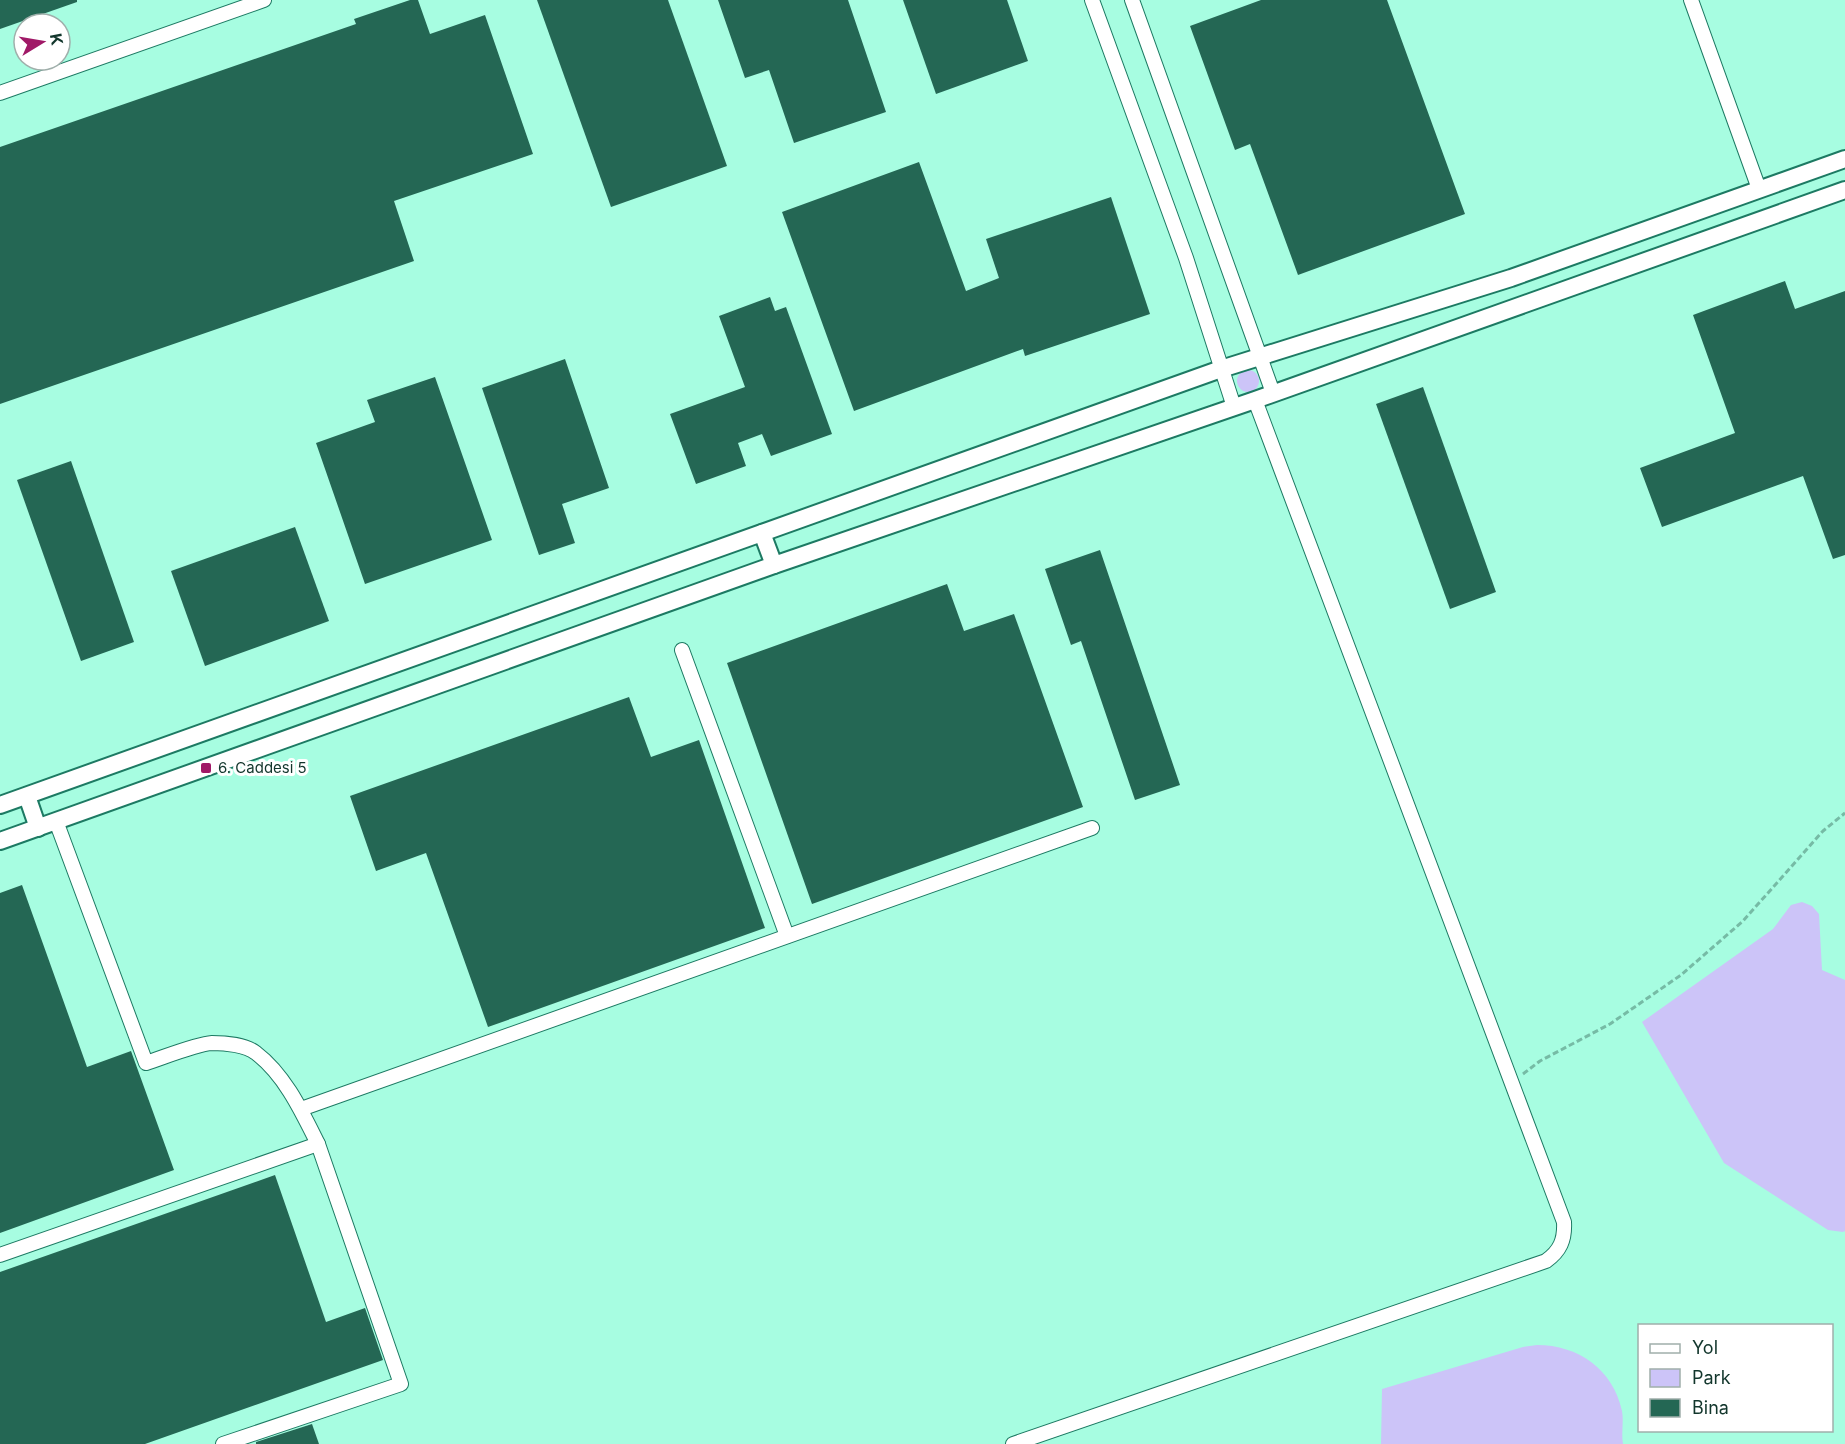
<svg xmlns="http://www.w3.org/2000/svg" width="1845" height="1444" font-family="Inter,sans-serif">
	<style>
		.green { fill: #ccc4f8 }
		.building { fill: #246754 }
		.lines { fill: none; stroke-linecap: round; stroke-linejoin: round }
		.minor-casing { stroke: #1d7a63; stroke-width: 16 }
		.tertiary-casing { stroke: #1d7a63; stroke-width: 20 }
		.path { stroke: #76bba5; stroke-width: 3; stroke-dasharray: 6 3; stroke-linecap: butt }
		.minor { stroke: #fff; stroke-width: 14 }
		.tertiary { stroke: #fff; stroke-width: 16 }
		.poi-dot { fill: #a01967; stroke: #fff; stroke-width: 2 }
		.labels { text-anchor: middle; stroke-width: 6; stroke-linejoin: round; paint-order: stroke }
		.poi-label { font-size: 15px; fill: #12362c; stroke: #fff; text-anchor: start }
	</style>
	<rect width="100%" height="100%" fill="#a7fde1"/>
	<g class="green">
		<circle cx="1248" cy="381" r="11"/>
		<path d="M1802,902l10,4 7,8 3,56 23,10v251l-2,1 -15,-2 -104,-67 -82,-141 131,-93 18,-24z"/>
		<path d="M1537,1345c41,0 76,24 85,66 2,11 -1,22 1,33h-242l1,-55 141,-42z"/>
	</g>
	<g class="building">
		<path d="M0,0h77v2l-77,27z"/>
		<path d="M410,0h8l12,34 55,-19 48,139 -139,47 20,60 -414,143v-257l356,-123 -2,-5z"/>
		<path d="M537,0h131l59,166 -116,41z"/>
		<path d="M718,0h130l38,112 -92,31 -25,-73 -24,8z"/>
		<path d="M903,0h104l21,61 -92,33z"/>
		<path d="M1261,0h126l78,214 -167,61 -48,-131 -15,6 -45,-124z"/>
		<path d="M919,162l47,129 33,-13 -13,-39 125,-42 39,117 -125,42 -2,-7 -169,62 -72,-199z"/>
		<path d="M1785,281l10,28 50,-18v264l-12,4 -30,-83 -141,51 -22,-59 95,-35 -42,-118z"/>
		<path d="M770,297l5,14 11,-4 46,127 -61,22 -9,-22 -24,9 8,23 -50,18 -26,-70 75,-27 -26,-71z"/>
		<path d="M565,359l44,129 -47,16 13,39 -36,12 -57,-167z"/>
		<path d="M435,377l57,163 -127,44 -49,-141 59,-21 -8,-22z"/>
		<path d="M1423,387l73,205 -46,17 -74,-205z"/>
		<path d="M71,461l63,181 -53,19 -64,-181z"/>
		<path d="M295,527l34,94 -124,45 -34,-95z"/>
		<path d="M1100,550l80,235 -45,15 -54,-159 -10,4 -26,-76z"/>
		<path d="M947,584l17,47 50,-17 69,193 -271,97 -85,-241z"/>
		<path d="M629,697l22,60 48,-17 66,188 -277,99 -62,-174 -50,18 -26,-75z"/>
		<path d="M22,885l65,182 44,-16 43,119 -174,63v-340z"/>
		<path d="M275,1175l51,147 39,-14 18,52 -238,84h-145v-172z"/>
		<path d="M312,1424l7,20h-63v-2z"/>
	</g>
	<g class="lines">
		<defs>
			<g id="minor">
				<path d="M1092,0l94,258 48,149"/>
				<path d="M1132,0l141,393"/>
				<path d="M1691,0l68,189"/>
				<path d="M0,93l264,-93"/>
				<path d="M682,650l105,286"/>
				<path d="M56,821l90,242c16,-5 50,-19 66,-20 13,0 34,2 44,10 29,22 46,59 62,91l83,240 -178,60"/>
				<path d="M301,1109l791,-281"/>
				<path d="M0,1255l318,-111"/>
				<path d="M1013,1444l533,-183c14,-10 19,-21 18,-39l-309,-822"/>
			</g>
			<g id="tertiary">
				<path d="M762,533l12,32"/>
				<path d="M27,796l11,32"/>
				<path d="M0,805l1221,-436 290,-91 334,-119"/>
				<path d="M0,841l774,-276 481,-165 590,-210"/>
			</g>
		</defs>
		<use href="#minor" class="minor-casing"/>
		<use href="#tertiary" class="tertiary-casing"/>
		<path class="path" d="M1523,1074l17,-13 70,-37 71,-49 62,-54 80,-90 22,-18"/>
		<use href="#minor" class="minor"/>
		<use href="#tertiary" class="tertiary"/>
	</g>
	<rect class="poi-dot" x="200" y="762" width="12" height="12" rx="3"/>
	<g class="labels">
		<g class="poi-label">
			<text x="218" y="773">6. Caddesi 5</text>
		</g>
	</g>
	<rect x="1638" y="1324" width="195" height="108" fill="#ffffff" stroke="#a0afab" stroke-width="1.5"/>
	<rect x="1650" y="1344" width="30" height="9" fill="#ffffff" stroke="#a0afab" stroke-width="1.5"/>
	<text x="1692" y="1354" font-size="18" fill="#12362c">Yol</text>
	<rect x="1650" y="1369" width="30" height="18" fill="#ccc4f8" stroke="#a0afab" stroke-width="1.5"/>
	<text x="1692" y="1384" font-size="18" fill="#12362c">Park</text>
	<rect x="1650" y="1399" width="30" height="18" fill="#246754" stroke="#a0afab" stroke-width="1.5"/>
	<text x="1692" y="1414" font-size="18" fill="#12362c">Bina</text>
	<g transform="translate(42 42) rotate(79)"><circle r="28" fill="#ffffff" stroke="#a0afab" stroke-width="1.5"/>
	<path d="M0-4.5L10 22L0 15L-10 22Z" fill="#a01967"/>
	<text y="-9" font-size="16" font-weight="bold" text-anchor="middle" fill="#12362c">K</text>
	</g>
</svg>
